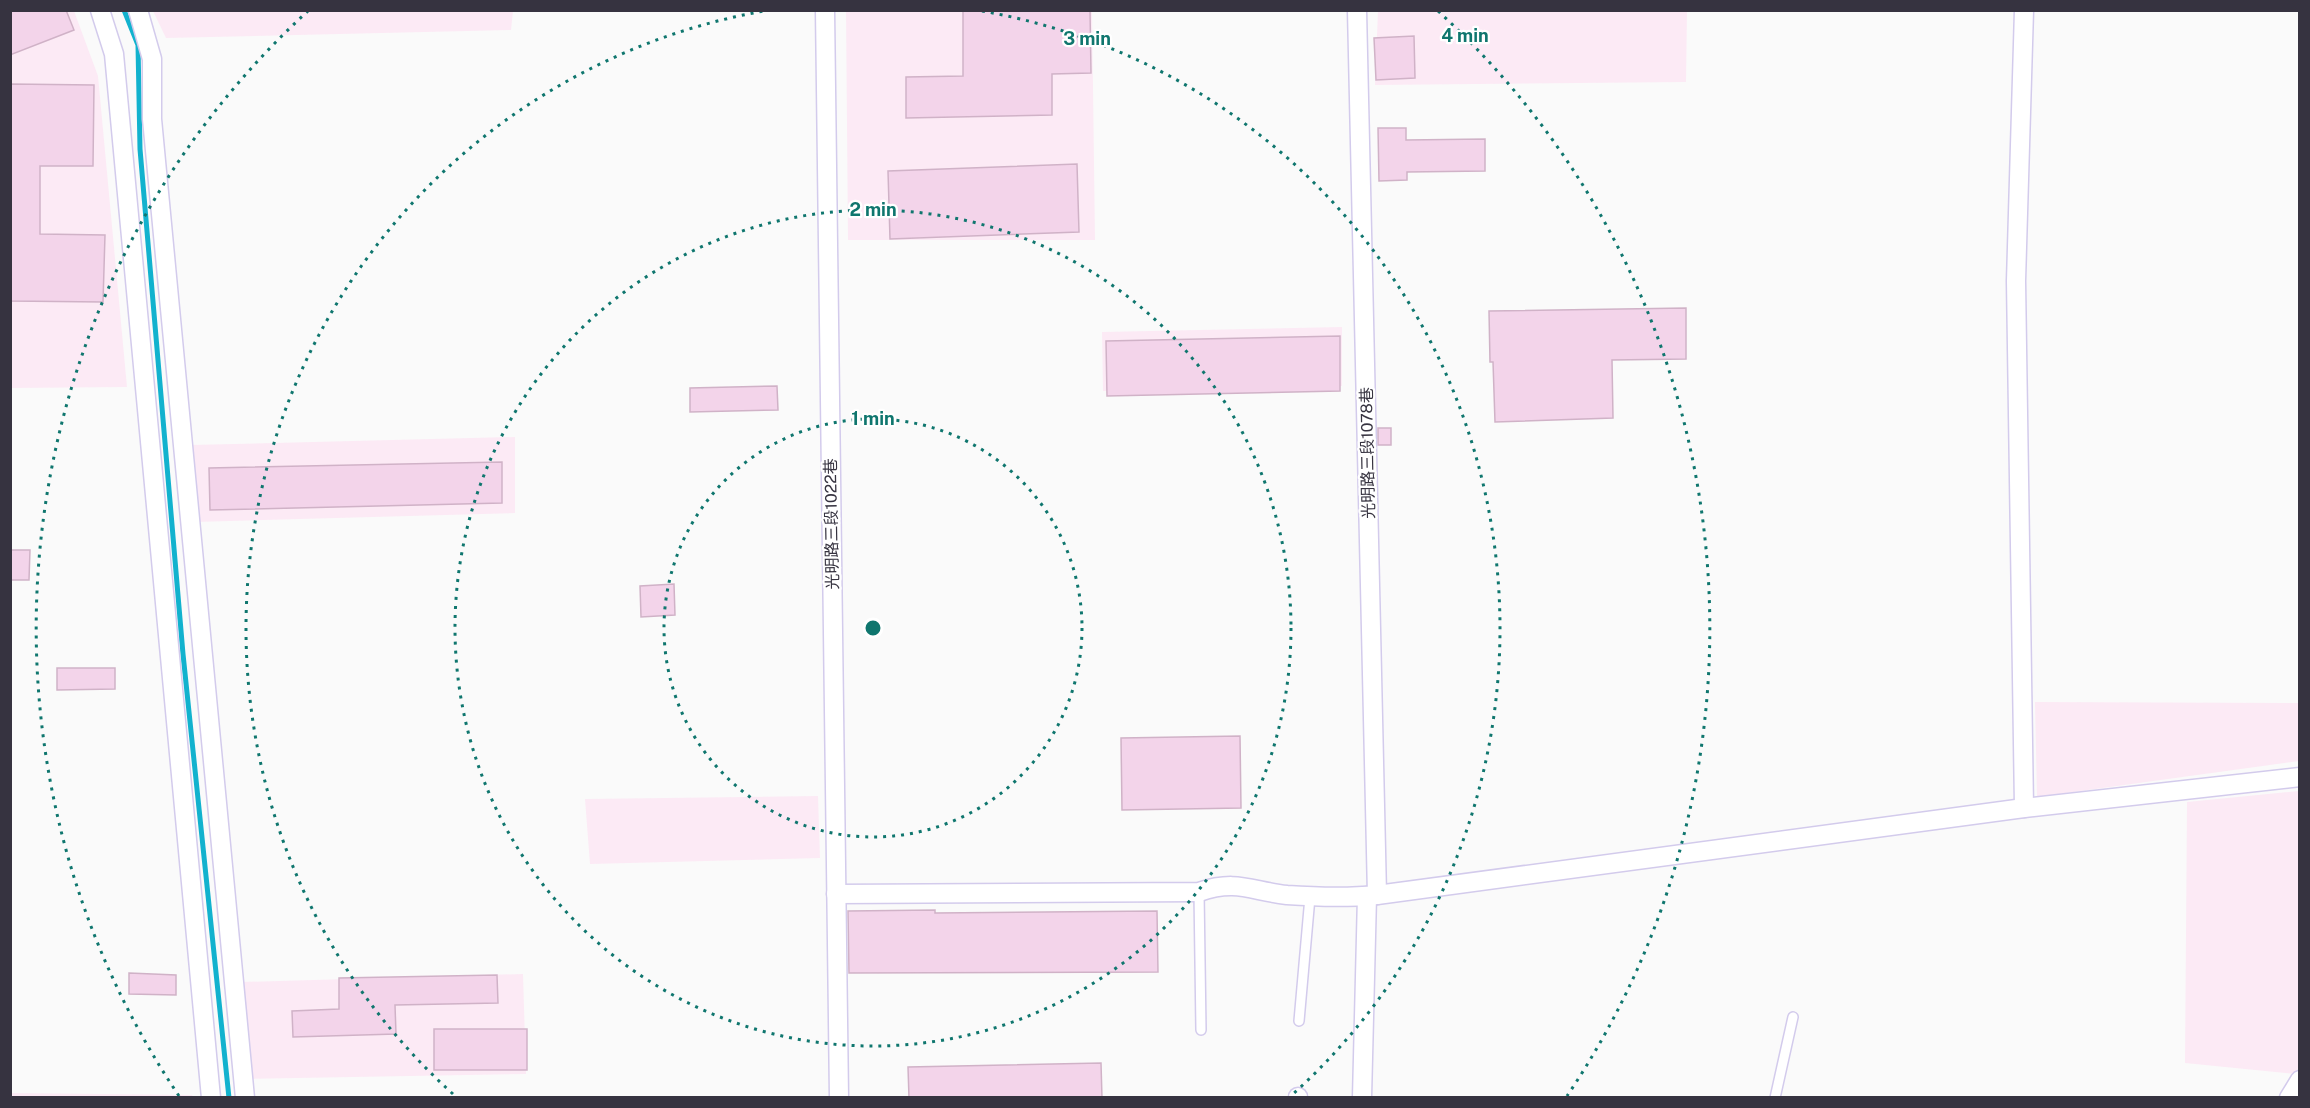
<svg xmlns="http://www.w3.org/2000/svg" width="2310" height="1108" font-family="'Public Sans','Noto Sans TC',sans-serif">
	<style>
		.industrial { fill: #fceaf5 }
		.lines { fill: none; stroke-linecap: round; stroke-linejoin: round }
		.stream { stroke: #12b2ce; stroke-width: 5 }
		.building { fill: #f3d4ea; stroke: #d0b2c7; stroke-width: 1.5 }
		.service-casing { stroke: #d3cbec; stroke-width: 12 }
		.minor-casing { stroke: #d3cbec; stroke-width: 21 }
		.service { stroke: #fff; stroke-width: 9 }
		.minor { stroke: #fff; stroke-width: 18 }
		.ring { fill: none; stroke: #0f766e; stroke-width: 3; stroke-dasharray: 3 6 }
		.labels { text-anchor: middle; stroke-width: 4.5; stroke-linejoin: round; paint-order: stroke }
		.street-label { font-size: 16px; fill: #363340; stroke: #fff }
		.centre { fill: #0f766e; stroke: #fff; stroke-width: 3 }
		.ring-label { font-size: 18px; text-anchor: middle; font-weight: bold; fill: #0f766e; stroke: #fff; stroke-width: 4.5; stroke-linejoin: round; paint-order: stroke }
	</style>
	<rect width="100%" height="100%" fill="#fafafa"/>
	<g class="industrial">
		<path d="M10,11h64l24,65 29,311 -116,1z"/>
		<path d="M153,11h360l-2,19 -345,8z"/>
		<path d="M846,11h246l3,229h-247z"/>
		<path d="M1378,11h309l-1,71 -311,3z"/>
		<path d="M1342,327v59l-239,5 -1,-59z"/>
		<path d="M515,437v76l-320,9 -5,-77z"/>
		<path d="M2035,702l264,1v58l-262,36z"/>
		<path d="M2299,791v275l-4,8 -110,-11 2,-261z"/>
		<path d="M818,796l2,62 -230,6 -5,-65z"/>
		<path d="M523,974l3,100 -283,5 -1,-97z"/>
		<path d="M11,1093l181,2 1,2 -182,1z"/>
	</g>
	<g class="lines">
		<path class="stream" d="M124,10l14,35 2,104 43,505 46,444"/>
	</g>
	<g class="building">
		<path d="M10,10h56l8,20 -64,25z"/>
		<path d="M963,10h127l1,63 -39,1v41l-146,3v-41l57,-1z"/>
		<path d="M1414,36l1,42 -39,2 -2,-42z"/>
		<path d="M10,84l84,1 -1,81h-53v68l65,1 -2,67 -93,-1z"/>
		<path d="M1378,128h28v12l79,-1v32l-78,1v8l-28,1z"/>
		<path d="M1077,164l2,68 -189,7 -2,-68z"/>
		<path d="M1686,308v51l-74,1 1,58 -118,4 -2,-60h-3l-1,-51z"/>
		<path d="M1340,336v55l-233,5 -1,-55z"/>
		<path d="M777,386l1,24 -88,2v-24z"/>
		<rect x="1378" y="428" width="13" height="17"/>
		<path d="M502,462v41l-292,7 -1,-42z"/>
		<path d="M10,550h20l-1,30h-19z"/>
		<path d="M674,584l1,31 -34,2 -1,-31z"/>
		<path d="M57,668h58v21l-58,1z"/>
		<path d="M1240,736l1,72 -119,2 -1,-72z"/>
		<path d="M935,910v3l222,-2 1,61 -309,1 -1,-62z"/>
		<path d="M129,973l47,2v20l-47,-1z"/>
		<path d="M497,975l1,28 -103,2 1,29 -103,3 -1,-26 47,-2v-31z"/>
		<rect x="434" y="1029" width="93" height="41"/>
		<path d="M1101,1063l1,35h-193l-1,-31z"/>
	</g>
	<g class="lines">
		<defs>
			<g id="service">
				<path d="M1199,892l2,138"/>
				<path d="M1299,1021l11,-124"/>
				<path d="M1775,1098l18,-81"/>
			</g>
			<g id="minor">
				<path d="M100,10l14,44 97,1044"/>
				<path d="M138,10l14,49v60l93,979"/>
				<path d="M825,10l14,1088"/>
				<path d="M1357,10l20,885"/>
				<path d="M2024,10l-8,271 8,527"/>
				<path d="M836,894l363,-2c38,-13 52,-1 88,3 30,2 60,3 90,0l647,-87 276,-31"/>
				<path d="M1298,1097v1"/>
				<path d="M1362,1098l5,-202"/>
				<path d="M2289,1098l11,-18"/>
			</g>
		</defs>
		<use href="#service" class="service-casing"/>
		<use href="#minor" class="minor-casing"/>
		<use href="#service" class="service"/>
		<use href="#minor" class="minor"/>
	</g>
	<g class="ring">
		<circle cx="873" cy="628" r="209"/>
		<circle cx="873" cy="628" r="418"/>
		<path d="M453 1094A627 627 0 0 1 764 11M982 11A627 627 0 0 1 1293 1094"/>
		<path d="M179 1096A837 837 0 0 1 308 11M1438 11A837 837 0 0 1 1567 1096"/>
	</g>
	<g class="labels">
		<g class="street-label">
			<text transform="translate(1367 453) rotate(-91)" y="6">光明路三段1078巷</text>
			<text transform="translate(831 524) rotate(-91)" y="6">光明路三段1022巷</text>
		</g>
	</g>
	<circle cx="873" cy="628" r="9" class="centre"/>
	<g class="ring-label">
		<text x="1465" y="42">4 min</text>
		<text x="1087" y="45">3 min</text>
		<text x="873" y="216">2 min</text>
		<text x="873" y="425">1 min</text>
	</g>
	<rect width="2310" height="1108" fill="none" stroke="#363340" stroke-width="24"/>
</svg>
